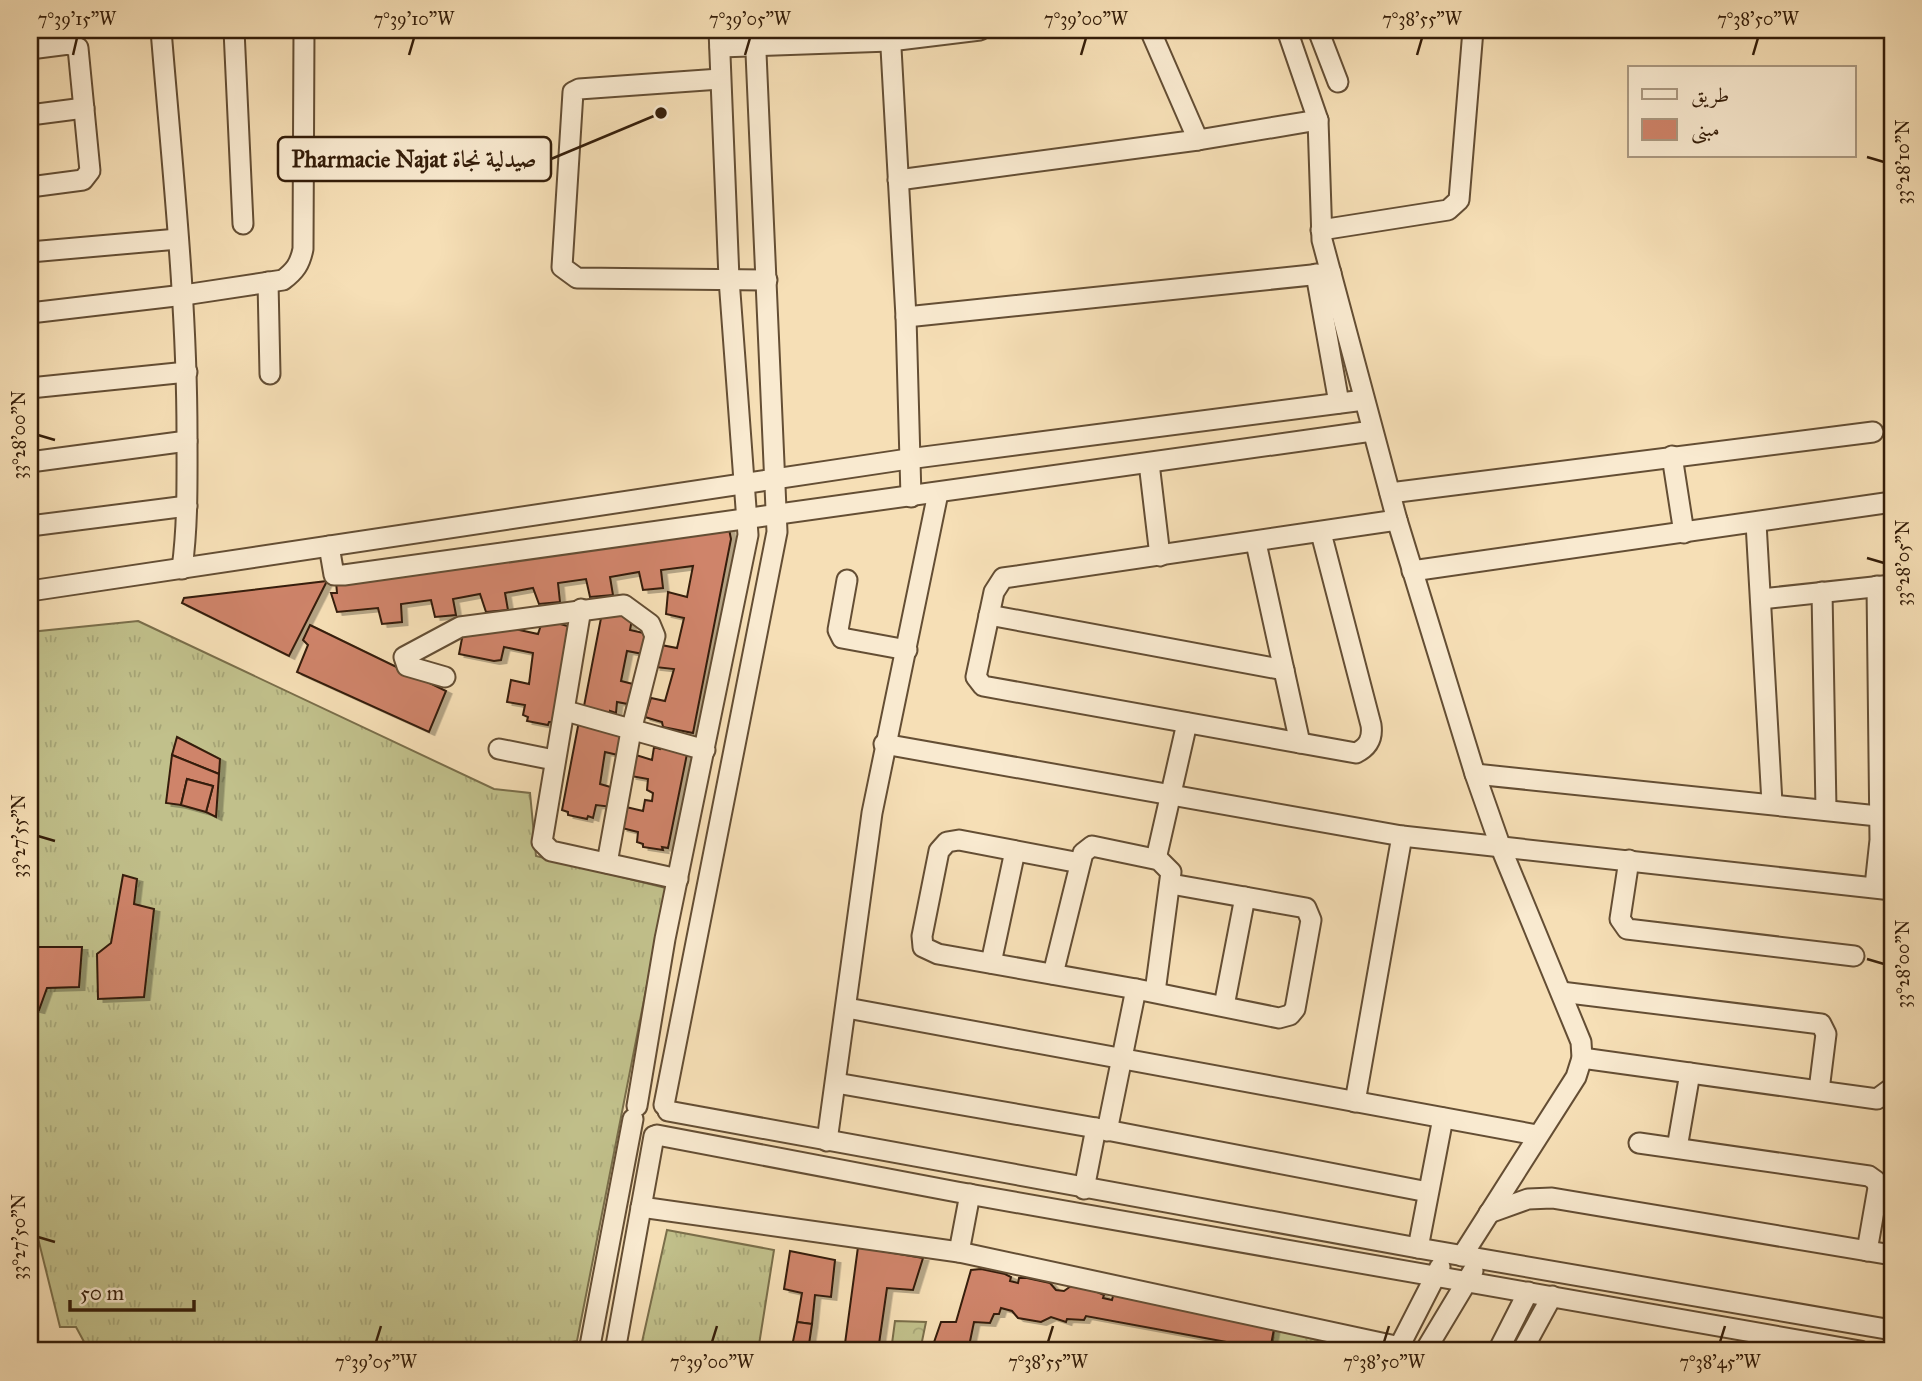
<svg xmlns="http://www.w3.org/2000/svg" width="1922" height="1381" font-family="'IM FELL Great Primer',Amiri,serif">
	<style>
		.grass { fill: url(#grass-tufts); stroke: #7a6e4a; stroke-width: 2 }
		.park { fill: url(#park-crowns); stroke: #7a6e4a; stroke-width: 2 }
		.building { fill: #cf846a; stroke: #341d09; stroke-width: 2; filter: url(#shadow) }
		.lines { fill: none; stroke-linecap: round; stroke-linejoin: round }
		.minor-casing { stroke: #644e34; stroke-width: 23 }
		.minor { stroke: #f9ead0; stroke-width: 19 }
		.ticks { fill: none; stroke: #341d09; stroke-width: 2.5 }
		.leader { fill: none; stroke: #341d09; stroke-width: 2.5 }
		.callout-dot { fill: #341d09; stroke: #f9ead0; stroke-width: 2.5 }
		.callout { fill: #f9ead0; stroke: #341d09; stroke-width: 2.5 }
		.callout-label { font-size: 23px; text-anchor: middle; font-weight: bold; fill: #341d09 }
		.neatline { fill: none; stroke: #341d09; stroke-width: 2.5 }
		.ticks-label { font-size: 18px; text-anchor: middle; fill: #341d09 }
	</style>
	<defs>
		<pattern id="grass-tufts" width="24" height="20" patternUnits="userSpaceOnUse" patternTransform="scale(1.75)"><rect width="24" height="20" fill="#c1c08b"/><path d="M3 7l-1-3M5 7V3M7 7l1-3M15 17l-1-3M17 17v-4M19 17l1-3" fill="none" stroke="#a6a577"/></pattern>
		<pattern id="park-crowns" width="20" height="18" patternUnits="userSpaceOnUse" patternTransform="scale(1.75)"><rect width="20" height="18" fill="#c1c08b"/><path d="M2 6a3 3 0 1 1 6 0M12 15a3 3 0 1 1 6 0" fill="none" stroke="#a6a577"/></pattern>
		<filter id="shadow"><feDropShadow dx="5.5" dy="3" stdDeviation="0" flood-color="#0004"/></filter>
	</defs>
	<rect width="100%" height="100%" fill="#f6dfb6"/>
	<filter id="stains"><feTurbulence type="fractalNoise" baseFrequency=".00286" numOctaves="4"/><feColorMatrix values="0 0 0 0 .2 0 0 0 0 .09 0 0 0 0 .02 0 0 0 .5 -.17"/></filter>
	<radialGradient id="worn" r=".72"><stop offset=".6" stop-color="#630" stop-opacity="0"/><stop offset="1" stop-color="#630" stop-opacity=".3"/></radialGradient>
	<g class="grass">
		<path d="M138,621l356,168 36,4 6,63 130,32 -89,453 -57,10h-431l-13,-24h-16l-30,-121v-574z"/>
		<path d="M667,1230l107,20 -16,101h-118z"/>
		<path d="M1274,1329l90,22h-92z"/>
	</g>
	<path class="park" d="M895,1321l31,1 -6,29h-29z"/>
	<g class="building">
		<path d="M729,529l2,10 -38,194 -30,-6 -1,-5 -17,-5 6,-19 14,3 9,-32 -19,-2 6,-22 16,3 7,-30 -18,-4 2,-22 19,5 6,-31 -32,4 2,18 -20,2 -4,-18 -29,5 3,18 -23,2 -4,-18 -28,4 2,19 -21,2 -6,-16 -28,5 3,17 -22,2 -6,-18 -27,5 3,16 -21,2 -4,-17 -30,4 1,18 -20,2 -4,-16 -41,4 -6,-19h6l-1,-12z"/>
		<path d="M327,581l-38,75 -107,-53 2,-5z"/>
		<path d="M602,613l25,1 5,5 -2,11 18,4 -5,20 -16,-3 -6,30 16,4 -4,20 -16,-3 -1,11 -6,-2v4l-26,-9z"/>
		<path d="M546,620l25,7 -19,95h-3l-1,3 -21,-4 1,-4 -5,-2 2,-10 -18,-3 4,-22 18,4 4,-31 -29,-6 -3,13 -7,1 -35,-7 4,-21 38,-7 37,8 4,-12z"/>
		<path d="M310,625l136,66 -17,41 -132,-60 11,-27 -5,-5z"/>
		<path d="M579,721l46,15 -3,20 -17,-4 -5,32 14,4 -2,19 -16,-2 -3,13 -5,-2 -1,3 -19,-4v-3l-6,-2z"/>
		<path d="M177,737l43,22 -1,15 -47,-19z"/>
		<path d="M661,744l26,10 -19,94 -6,-1 1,3 -20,-3v-3l-6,-2 1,-10 -16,-4 4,-21 17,4 2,-11 7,1 1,-8 -6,-3 1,-11 -17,-3 5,-21 16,5 2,-13 6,2z"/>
		<path d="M172,755l47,19 -3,43 -10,-5 7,-26 -26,-7 -6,26 -15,-2z"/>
		<path d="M187,779l26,7 -7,26 -25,-7z"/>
		<path d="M123,875l14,4 -3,25 20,5 -10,88 -46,2 -1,-45 14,-11z"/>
		<path d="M30,947h52l-3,40 -32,1 -8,22 -9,-2z"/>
		<path d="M858,1247l65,11 -10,32 -26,-2 -9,63h-34z"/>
		<path d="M790,1251l45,9 -4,37 -16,-2 -3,29 -15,-2 5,-29 -18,-4z"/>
		<path d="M981,1269l24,5 6,3 -1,4 8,2 1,-5h8l23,5 6,7 8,1 7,-5 24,5 9,4 -1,3 9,2 1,-4 10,-1 151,34 -4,21 -184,-34 -2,4 -17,-1 -1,3 -15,-5 -10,5 -23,-4 -6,-7 -11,-3 -2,6h-5l-4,9 -16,-1 -6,29h-37l10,-29h15l15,-52z"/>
		<path d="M797,1322l15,2 -4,27h-17z"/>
	</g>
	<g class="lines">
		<defs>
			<g id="minor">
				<path d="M161,30c11,135 26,270 26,405 0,45 1,89 -5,134"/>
				<path d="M234,30l9,194"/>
				<path d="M890,30l16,287 5,180"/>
				<path d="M1150,30l48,110"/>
				<path d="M1287,30l31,90 4,120 75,280 78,254 26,74 80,194 1,16 -6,19 -114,179"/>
				<path d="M1318,30l20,52"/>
				<path d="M720,47l170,-6 90,-11"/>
				<path d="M30,49l39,-5 9,4 12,123 -7,9 -53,7"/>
				<path d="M720,79l-141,10 -6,3 -11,175 15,11 190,2"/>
				<path d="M30,115l54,-7"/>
				<path d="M898,180l300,-40 120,-20"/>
				<path d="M1321,230l127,-20 11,-10 14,-170"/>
				<path d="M30,252l148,-13"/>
				<path d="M1316,274l23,129"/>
				<path d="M268,282l2,92"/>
				<path d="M30,313l154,-18 99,-15c12,-9 17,-16 20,-31l1,-219"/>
				<path d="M906,317l425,-44"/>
				<path d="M30,388l157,-16"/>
				<path d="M1672,456l12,77"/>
				<path d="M30,462l157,-21"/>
				<path d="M1149,463l11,93"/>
				<path d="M1390,493l483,-61"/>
				<path d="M1756,523l16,280"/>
				<path d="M30,526l157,-20"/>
				<path d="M1321,533l50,192c2,14 -3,22 -15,28l-373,-67 -7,-9 18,-85 9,-14 394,-58"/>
				<path d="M1256,543l44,200"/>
				<path d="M329,546l5,29h10l1028,-144"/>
				<path d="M1412,571l480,-69"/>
				<path d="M847,580l-9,50 4,8 65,12"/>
				<path d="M30,591l878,-132 456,-59"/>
				<path d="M1822,592l4,217"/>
				<path d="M1761,599l131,-14"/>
				<path d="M581,609l-39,233 9,9 127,28"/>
				<path d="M989,615l295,55"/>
				<path d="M445,677l-38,-11 -3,-9 56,-30 164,-22 26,19 5,12 -24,95 -24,132"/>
				<path d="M566,711l139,39"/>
				<path d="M884,744l518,92 490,54"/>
				<path d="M499,749l55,11"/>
				<path d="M1475,774l403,42"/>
				<path d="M1156,859l31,-136"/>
				<path d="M1629,860l-9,59 7,10 227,27"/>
				<path d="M1080,863l-121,-23 -12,2 -8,9 -17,85 1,11 15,7 198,35 143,29 11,-3 5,-6 16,-89 -5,-12 -135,-24"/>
				<path d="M1875,886l5,-46 -3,-254"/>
				<path d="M991,963l24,-112"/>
				<path d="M1053,974l30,-121 9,-7 67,14 12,12 -16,120"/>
				<path d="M1561,992l260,32 5,10 -7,56"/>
				<path d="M1224,1006l21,-109"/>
				<path d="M847,1008l690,127"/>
				<path d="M1582,1058l295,41 15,-11"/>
				<path d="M836,1083l260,45 332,64"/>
				<path d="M1355,1102l47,-266"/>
				<path d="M664,1105l113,-573 -22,-502"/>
				<path d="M637,1106l28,-167 83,-404 -19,-256 -10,-249"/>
				<path d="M668,1111l750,137 474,82"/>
				<path d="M1107,1131l29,-142"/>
				<path d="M657,1135l300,57 903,159"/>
				<path d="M827,1141l45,-328 66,-320"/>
				<path d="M1639,1143l230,33 7,5 2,7 -11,63"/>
				<path d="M1677,1148l13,-75"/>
				<path d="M1084,1189l12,-61"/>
				<path d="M641,1207l318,45 441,95 5,4"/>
				<path d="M1489,1213l39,-14 24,-1 340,57"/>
				<path d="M1418,1248l25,-130"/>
				<path d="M959,1252l11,-58"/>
				<path d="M589,1351l44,-232"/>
				<path d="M615,1351l39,-215"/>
				<path d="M1397,1351l43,-84"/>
				<path d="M1425,1351l48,-80"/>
				<path d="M1498,1351l30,-59"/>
				<path d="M1522,1351l30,-55"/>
			</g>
		</defs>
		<use href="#minor" class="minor-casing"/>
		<use href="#minor" class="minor"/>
	</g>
	<path class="ticks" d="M73,55l4,-17M409,55l5,-17M745,55l5,-17M1081,55l5,-17M1417,55l5,-17M1753,55l5,-17M1867,157l17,5M38,435l17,5M1867,558l17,5M38,836l17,5M1867,959l17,5M38,1237l17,5M376,1342l5,-16M712,1342l5,-16M1048,1342l5,-16M1384,1342l5,-16M1720,1342l5,-16"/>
	<path class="leader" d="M661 113L551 159"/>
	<circle class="callout-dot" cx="661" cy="113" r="7"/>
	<rect class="callout" x="278" y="137" width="273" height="44" rx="7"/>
	<g class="callout-label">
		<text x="414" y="167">Pharmacie Najat صيدلية نجاة</text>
	</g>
	<rect width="1922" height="1381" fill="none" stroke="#f6dfb6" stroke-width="77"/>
	<rect x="1628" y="66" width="228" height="91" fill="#f9ead0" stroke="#aa9880" stroke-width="2"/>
	<rect x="1642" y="89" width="35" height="10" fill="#f9ead0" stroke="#aa9880" stroke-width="2"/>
	<text x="1691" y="102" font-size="21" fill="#341d09">طريق</text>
	<rect x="1642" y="119" width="35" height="21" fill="#cf846a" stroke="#aa9880" stroke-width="2"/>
	<text x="1691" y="136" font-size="21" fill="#341d09">مبنى</text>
	<path d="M70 1300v10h124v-10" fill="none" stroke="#341d09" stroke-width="3.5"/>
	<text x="80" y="1300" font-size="21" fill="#341d09" stroke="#f9ead0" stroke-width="5" paint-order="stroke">50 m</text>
	<rect x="38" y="38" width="1846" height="1304" class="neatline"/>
	<g class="ticks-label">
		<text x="77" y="25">7°39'15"W</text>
		<text x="414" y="25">7°39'10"W</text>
		<text x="750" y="25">7°39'05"W</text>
		<text x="1086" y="25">7°39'00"W</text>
		<text x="1422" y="25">7°38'55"W</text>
		<text x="1758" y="25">7°38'50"W</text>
		<text transform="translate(1903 162) rotate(-90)" y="6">33°28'10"N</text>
		<text transform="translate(19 435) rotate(-90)" y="6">33°28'00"N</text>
		<text transform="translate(1903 563) rotate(-90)" y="6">33°28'05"N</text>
		<text transform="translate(19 836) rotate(-90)" y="6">33°27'55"N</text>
		<text transform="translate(1903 964) rotate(-90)" y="6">33°28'00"N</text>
		<text transform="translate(19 1237) rotate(-90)" y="6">33°27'50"N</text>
		<text x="376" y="1368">7°39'05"W</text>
		<text x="712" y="1368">7°39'00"W</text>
		<text x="1048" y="1368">7°38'55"W</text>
		<text x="1384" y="1368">7°38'50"W</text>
		<text x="1720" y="1368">7°38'45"W</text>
	</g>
	<rect width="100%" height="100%" filter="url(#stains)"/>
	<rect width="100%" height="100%" fill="url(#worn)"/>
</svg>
